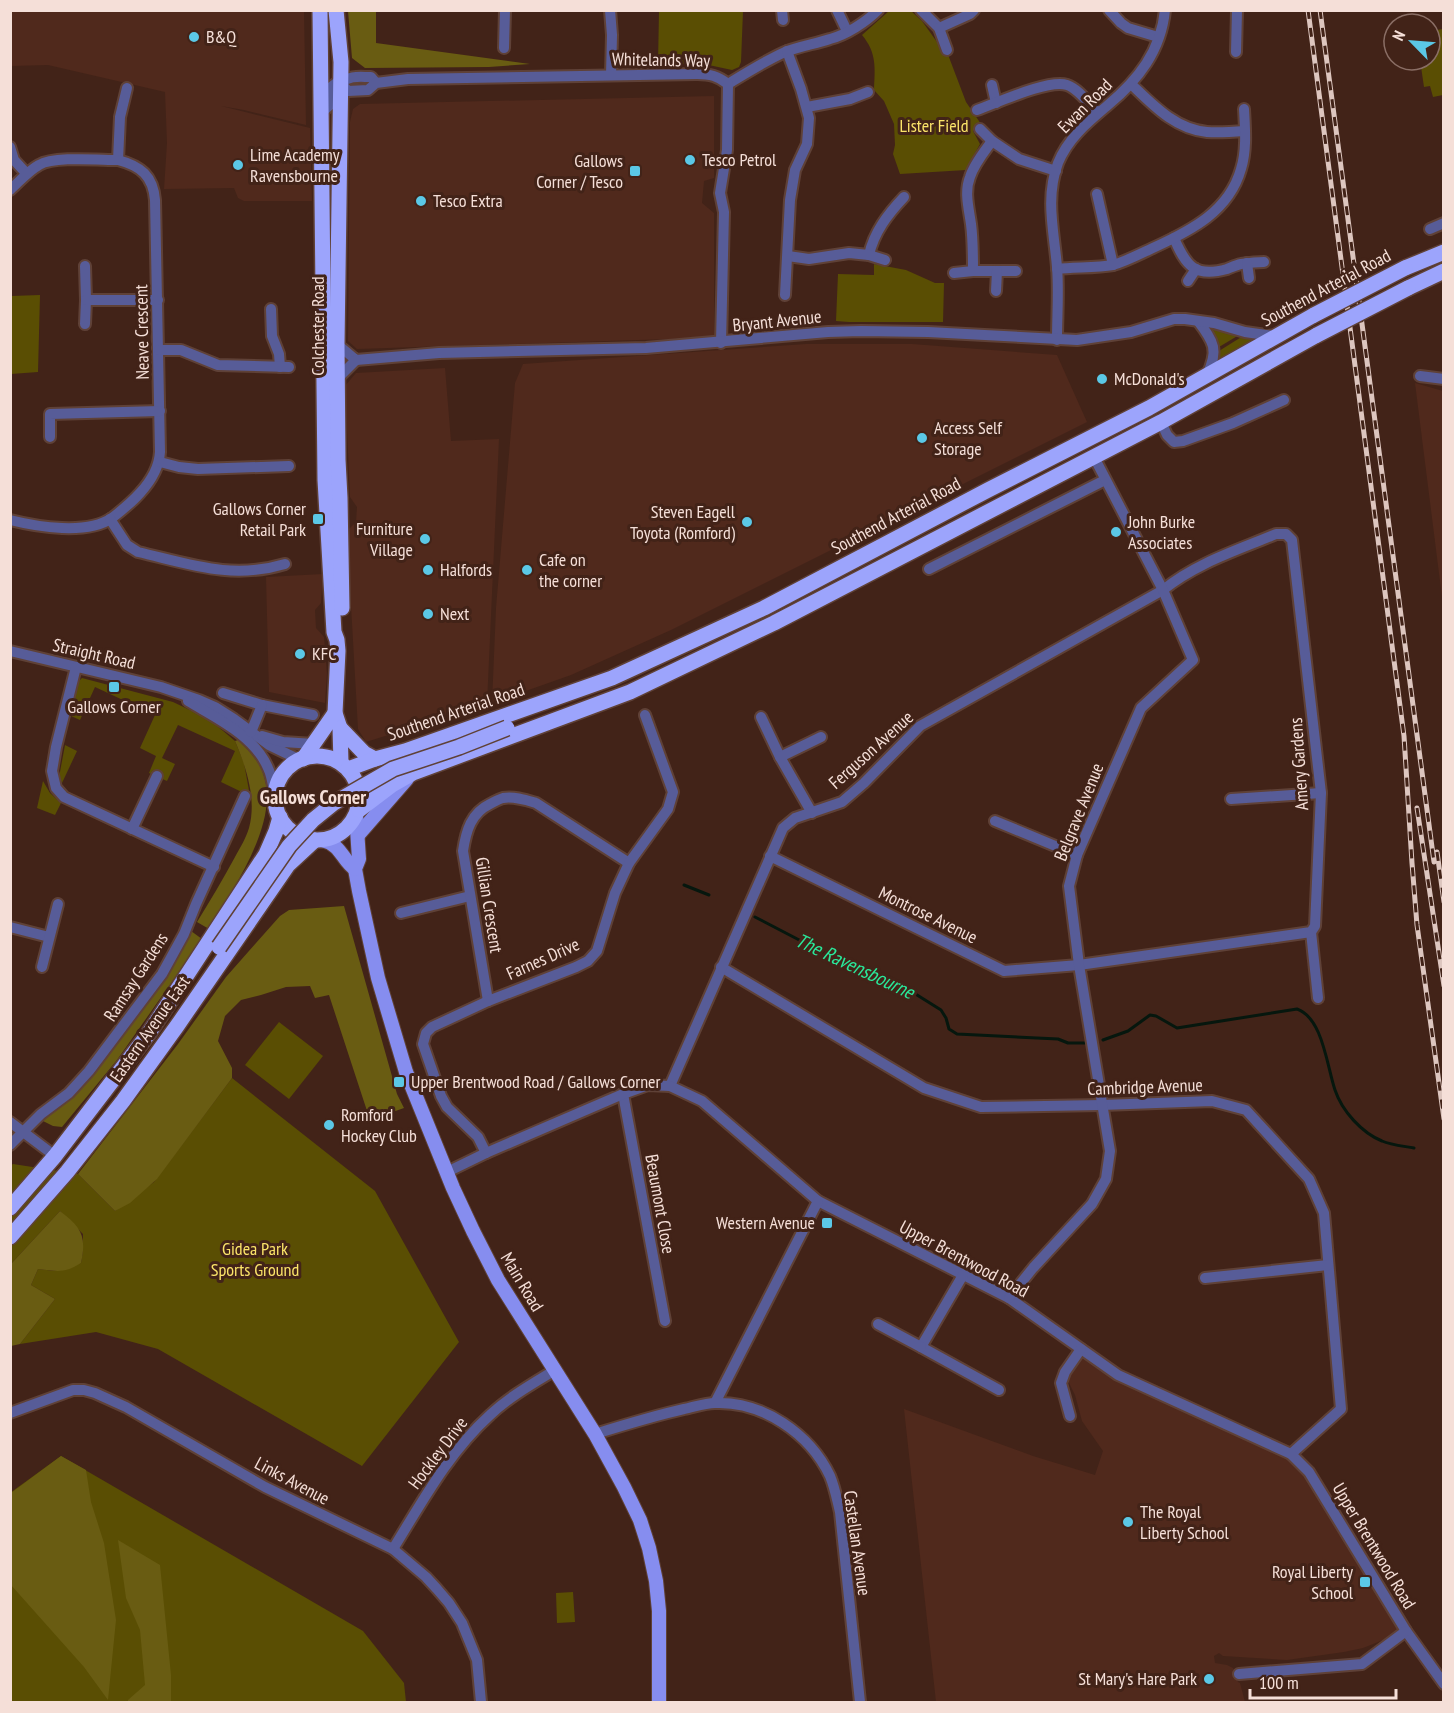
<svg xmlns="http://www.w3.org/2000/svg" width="1454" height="1713" font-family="'PT Sans Narrow',sans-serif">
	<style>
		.built { fill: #50291c }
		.green { fill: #5a4e03 }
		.forest { fill: #695c12 }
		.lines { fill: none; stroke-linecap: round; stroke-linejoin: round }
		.stream { stroke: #06170e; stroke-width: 3 }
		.minor-casing { stroke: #5f4137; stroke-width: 14 }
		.major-casing { stroke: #5f4137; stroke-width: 16 }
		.highway-casing { stroke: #5f4137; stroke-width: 18 }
		.minor { stroke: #575c98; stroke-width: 10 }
		.major { stroke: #868def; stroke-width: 14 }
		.highway { stroke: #9ca4fc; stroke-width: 15 }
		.rail-casing { stroke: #ddc6bf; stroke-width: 5 }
		.rail { stroke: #422318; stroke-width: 3; stroke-dasharray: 9; stroke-linecap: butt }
		.highway-bridge-casing { stroke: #5f4137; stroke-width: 18; stroke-linecap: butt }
		.highway-bridge { stroke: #9ca4fc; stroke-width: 15 }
		.poi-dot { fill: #5bc8e6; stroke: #422318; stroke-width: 2 }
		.labels { text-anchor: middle; stroke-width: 6; stroke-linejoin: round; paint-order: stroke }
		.poi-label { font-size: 18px; fill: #f5dfd8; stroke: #422318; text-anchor: start }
		.street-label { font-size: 18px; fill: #f5dfd8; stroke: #422318 }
		.park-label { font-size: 18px; fill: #fbe469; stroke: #422318 }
		.neighbourhood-label { font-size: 20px; font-weight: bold; fill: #f5dfd8; stroke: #422318 }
		.water-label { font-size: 20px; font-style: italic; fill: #2ae89a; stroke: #422318 }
	</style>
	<rect width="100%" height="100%" fill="#422318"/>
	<g class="built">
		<path d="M10,11h294l2,114 -62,-15 -23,-4 89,22 2,73h-68l-6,-3 -4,-10 -70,1 3,-46 -2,-51 -117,-27 -37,1z"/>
		<path d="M714,96v82l-10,3 -2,22 12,10v127l-13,-2 -344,11 -9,-8 2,-219 3,-13 7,-5z"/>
		<path d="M806,344h106l145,11 30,67 -416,208 -100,45 -79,28 4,-95 19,-225 8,-19z"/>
		<path d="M445,368l6,73 48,-2 -12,265 -121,38 -8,-13 -9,-159v-41l7,-7 1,-15 -7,-10 -5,-111 11,-13z"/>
		<path d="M1415,383l28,8v222l-1,-16z"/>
		<path d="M323,574l-2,29 -6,7 1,18 8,9 3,37 -2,29 -56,-11 -3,-115z"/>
		<path d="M1081,1349l37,26 173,79 18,18 97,159 -43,17 -19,4 -57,8 -64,-4 -4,-3 -5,3 1,7 12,2 6,3 5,14 2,1 5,19h-309l-32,-293 129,47 62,19 8,-24 -21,-30 -7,-26 -9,-18z"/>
	</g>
	<g class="green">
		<path d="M659,11h84l-2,51 -2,5 -7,3 -28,-6h-46z"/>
		<path d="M889,11h22l11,10 15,21 10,10 19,50 15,22 -8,7 7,13 -14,26 -66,4 -7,-20 2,-9 -1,-21 -10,-23 -10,-11c1,-22 3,-37 -12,-55z"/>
		<path d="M1443,29v66l-10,2 -3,-11 -6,1 -4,-27h10v-29z"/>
		<path d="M874,264l32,6 29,13h9l-1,39h-94l-13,-1 2,-47 36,1z"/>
		<path d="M40,295l-2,77 -27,2v-78z"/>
		<path d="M1211,327l28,8 -20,12z"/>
		<path d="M1243,336l11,4 -35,19v-8z"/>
		<path d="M82,678l91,24 36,17 26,22 9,22 6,33 -29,-14 14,-31 -57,-26 -16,33 13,6 -8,17 -18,-8 7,-17 -16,-8 15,-33 -60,-28 -15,33 -9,-4c3,-11 2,-30 11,-38z"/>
		<path d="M65,745l12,6 -15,32 -3,-6z"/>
		<path d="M43,781l7,12 11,10 -6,12 -18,-7z"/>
		<path d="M279,1022l44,34 -34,43 -44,-34z"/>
		<path d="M232,1078l143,113 84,151 -97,124 -204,-117 -62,-17 -76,12 35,-45 -24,-14 7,-16 17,2 26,-8 2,-12v-17l-23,-23 -49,53 -1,-98 3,-2 65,10 37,37 39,-29z"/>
		<path d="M61,1456l302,175 41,52 2,19h-395l-1,-209z"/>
		<path d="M573,1592l2,30 -18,1 -1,-30z"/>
	</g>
	<g class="forest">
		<path d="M348,11h28v32l154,21 -41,3 -124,1 -13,-10z"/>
		<path d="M238,740c10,10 20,19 25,33 18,49 -30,115 -54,156l-12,-7c13,-21 26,-43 38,-65 5,-9 11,-19 14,-29 8,-29 -3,-61 -14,-87z"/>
		<path d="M344,906l53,188 7,14 -34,12 -41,-125 -14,3 -5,-12 -24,1 -25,8 -20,5 -16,16 -7,25 14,27v10l-75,101 -27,24 -15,8 -37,-37 100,-130 48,-67 54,-61 9,-6z"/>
		<path d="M191,931l11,8 -85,121 -55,67 -9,-1 -10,-5 42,-39 71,-95z"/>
		<path d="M60,1211c21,16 27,25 21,52 -17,11 -24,8 -43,6l-7,16 24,14 -35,45 -9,2v-82z"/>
		<path d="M61,1456l25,14 5,32 13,41 12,77 -8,80 -24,-33 -73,-82v-92z"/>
		<path d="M118,1540l42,25 11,110v27h-43v-2l17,-15 -5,-55 -14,-32z"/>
	</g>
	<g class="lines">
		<g class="stream">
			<path d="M684,885l25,10"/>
			<path d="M755,917l98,51 18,7 19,3 51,32 5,8 3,11 8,5 101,5 10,4h18"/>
			<path d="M1103,1040l25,-9 22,-16 6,1 21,12 120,-19c26,9 30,58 38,81 7,21 27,43 47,51 9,4 21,5 32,7"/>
		</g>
		<defs>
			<g id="minor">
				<path d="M610,10l2,25 -1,40"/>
				<path d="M782,10l1,10"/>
				<path d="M837,10l10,21"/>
				<path d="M921,10l18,18 8,22"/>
				<path d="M1109,10l12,13 7,5 30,9"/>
				<path d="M939,28l31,-14 4,-4"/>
				<path d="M504,48l1,-38"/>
				<path d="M1236,52l1,-42"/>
				<path d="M340,83c11,-8 19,-6 31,-6l5,6"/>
				<path d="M728,84c18,-11 37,-23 57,-32 15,-6 30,-8 45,-13 16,-4 36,-17 48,-29"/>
				<path d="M1131,84c22,21 44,45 76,48 12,1 25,0 38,-1"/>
				<path d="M992,85l4,18"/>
				<path d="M807,107l43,-8 18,-7"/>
				<path d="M977,110c20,-7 71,-31 90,-25 12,4 22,19 31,28"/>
				<path d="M321,113l10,-9v-17l8,-6 9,10 20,-1 8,-7 32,-4 289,-5c13,0 21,2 31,10l-1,66 -7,43 4,19 -3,131"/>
				<path d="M980,129l12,12 27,18 37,12"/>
				<path d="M10,147l4,13 12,13"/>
				<path d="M118,160l2,-43 7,-29"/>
				<path d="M10,190c10,-9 18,-19 29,-25 15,-9 60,-5 79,-5 23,6 35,16 37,40l5,252c-1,16 -9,29 -20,41 -8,9 -19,18 -28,25 -25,17 -74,9 -102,2"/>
				<path d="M1097,194l16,71"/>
				<path d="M1430,229l14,-6"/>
				<path d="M1174,238c12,28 21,40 53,31 5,-2 9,-4 14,-5 7,-1 16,-2 23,-2"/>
				<path d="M869,255c5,-23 19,-41 35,-58"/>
				<path d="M788,256l21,3 40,-6 20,2 16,5"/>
				<path d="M1247,263l2,15"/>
				<path d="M85,266l1,34 -1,24"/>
				<path d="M1057,269c17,-2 39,-1 56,-4 14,-4 29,-12 42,-18 37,-17 74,-36 86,-78 6,-19 4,-41 3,-60"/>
				<path d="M973,271c0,-16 0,-32 -2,-47 -2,-15 -7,-32 -1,-47 4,-13 14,-25 22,-36"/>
				<path d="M954,273l19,-2h43"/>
				<path d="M1188,281l8,-12"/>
				<path d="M996,291l1,-20"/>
				<path d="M785,295l5,-95 5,-30 12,-26 2,-26 -8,-29 -14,-38"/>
				<path d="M86,300h72"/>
				<path d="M271,309l1,27 7,18 1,13"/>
				<path d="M1198,321c16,21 21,29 9,54"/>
				<path d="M1057,340c0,-24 2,-49 0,-73 -3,-36 -12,-69 1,-104 10,-25 30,-41 50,-58 30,-25 53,-54 57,-95"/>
				<path d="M337,344l19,16 83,-7 207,-5 182,-16 33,-1 67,1 149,8 54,-8 43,-13h11l29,4 31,9 28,4"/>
				<path d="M159,350h22l37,15 71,2"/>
				<path d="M1420,376l24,3"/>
				<path d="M338,378l18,-18"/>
				<path d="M1161,422l6,13 7,7 9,-1 50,-18 51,-23"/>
				<path d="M50,437v-23l110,-3"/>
				<path d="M160,462l19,5 19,2 91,-3"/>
				<path d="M110,519l17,26 11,7c52,12 94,28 147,12"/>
				<path d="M929,569l176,-89"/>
				<path d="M10,651l151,36 38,13 16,7 19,12 35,26 31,15"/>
				<path d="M76,667l-20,80 -4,24 4,17 8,9 150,70"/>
				<path d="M223,693l39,12 51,10"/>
				<path d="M188,701c28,17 66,34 80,67 4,8 5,18 7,28"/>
				<path d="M761,717l19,40"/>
				<path d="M251,732l11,-27"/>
				<path d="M262,736l21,6 31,2"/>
				<path d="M1231,799l90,-6"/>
				<path d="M812,813l-32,-56 41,-20"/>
				<path d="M995,821l82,34"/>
				<path d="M132,829l25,-53"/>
				<path d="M401,913l69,-17"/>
				<path d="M10,927l39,10"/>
				<path d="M1311,932l7,66"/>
				<path d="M42,967l16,-63"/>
				<path d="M721,967l203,121 57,19 121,-2 110,-4 34,9 63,69 15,34 17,196 -50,45"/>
				<path d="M488,1001l-25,-150c3,-20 8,-38 27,-47 4,-2 9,-5 13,-6 11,-2 23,2 33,5l93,60"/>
				<path d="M670,1086l113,-258 12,-10 47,-16 22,-19 56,-57 243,-136c33,-27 75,-40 113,-56h10l6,6 29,253 -6,133 -4,6 -232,33 -75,6 -234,-115"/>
				<path d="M623,1094l42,227"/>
				<path d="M10,1122l45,34"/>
				<path d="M10,1145l31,-31 28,-21 20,-22 73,-97 22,-40 12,-30 49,-108"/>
				<path d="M486,1153l-8,-16 -31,-30 -6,-11 -18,-52 3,-11 6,-6 56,-26 88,-34 12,-6 9,-10 18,-58 14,-30 39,-54 5,-17 -28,-77"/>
				<path d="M447,1172l39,-19 137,-59 25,-9 22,1 32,15 116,100 191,97 109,77 173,79 18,18 97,159 38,53"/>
				<path d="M963,1275l-42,72 78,43"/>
				<path d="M1205,1278l123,-13"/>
				<path d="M1009,1298l24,-30 59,-64 14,-25 4,-28 -31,-186 -10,-79 8,-31 64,-147 52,-48 -30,-70 -69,-133"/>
				<path d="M878,1324l43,23"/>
				<path d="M715,1403l103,-202"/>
				<path d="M10,1413l63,-23h11l11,3 31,14 139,80 128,62 33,28 11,12 12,14 13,20 15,37 4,42"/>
				<path d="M1070,1416l-9,-33 4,-11 16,-23"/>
				<path d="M595,1434c29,-9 58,-18 89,-25 10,-2 21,-6 31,-6 48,-2 95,31 115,73 5,12 7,24 10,36l20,190"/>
				<path d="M393,1549c29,-47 56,-97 97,-134 19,-18 42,-31 65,-45"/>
				<path d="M1239,1674l123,-10 44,-33"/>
			</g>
			<g id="major">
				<path d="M356,814l3,45 -4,10 4,22 19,87 28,94 47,116 20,43 25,49 97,154 29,53 16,33 9,28 7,33 3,30v91"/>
				<path d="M359,834l48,-55"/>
				<path d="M322,840c20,5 19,19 33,29"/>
			</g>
			<g id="highway">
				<path d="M320,10l5,470 9,152 3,8 1,11 -3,62 5,15 1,35"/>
				<path d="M336,10l5,52 -4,282 1,116 2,38 2,110"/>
				<path d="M1405,268l39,-16"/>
				<path d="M1408,288l36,-17"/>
				<path d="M340,728l24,25 11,6"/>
				<circle cx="317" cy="798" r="42"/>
				<path d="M303,759l32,-46"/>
				<path d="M348,769l27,-10 30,-8 207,-73 152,-70 224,-118 161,-82 165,-93"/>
				<path d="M359,810l33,-25 21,-12 217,-81 144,-69 387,-201 156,-87"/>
				<path d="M10,1208l45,-52 94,-123 117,-179 10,-23 4,-14"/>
				<path d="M10,1237l57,-65 56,-71 54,-75 111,-161 27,-25"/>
			</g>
		</defs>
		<use href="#minor" class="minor-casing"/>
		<use href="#major" class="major-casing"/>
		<use href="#highway" class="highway-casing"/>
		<use href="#minor" class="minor"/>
		<use href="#major" class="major"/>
		<use href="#highway" class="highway"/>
		<defs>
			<g id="rail">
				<path d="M1308,10l96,726 8,127 5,62 27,194"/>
				<path d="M1320,10l114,852"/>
				<path d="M1417,808l27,178"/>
				<path d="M1437,852l7,50"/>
			</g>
		</defs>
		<use href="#rail" class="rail-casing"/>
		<use href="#rail" class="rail"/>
		<defs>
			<g id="highway-bridge">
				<path d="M1314,315l91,-47"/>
				<path d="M1317,335l91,-47"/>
				<path d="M219,947l70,-101 24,-26 21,-17 59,-34 66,-22 48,-19"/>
			</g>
		</defs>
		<use href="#highway-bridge" class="highway-bridge-casing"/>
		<use href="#highway-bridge" class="highway-bridge"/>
	</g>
	<g class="poi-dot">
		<circle cx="194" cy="37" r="6"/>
		<circle cx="690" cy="160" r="6"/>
		<circle cx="238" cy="165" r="6"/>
		<rect x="629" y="165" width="12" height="12" rx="3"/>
		<circle cx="421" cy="201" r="6"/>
		<circle cx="1102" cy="379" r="6"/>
		<circle cx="922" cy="438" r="6"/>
		<rect x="312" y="513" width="12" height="12" rx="3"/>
		<circle cx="747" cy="522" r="6"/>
		<circle cx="1116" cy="532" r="6"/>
		<circle cx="425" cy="539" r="6"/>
		<circle cx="428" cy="570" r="6"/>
		<circle cx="527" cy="570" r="6"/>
		<circle cx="428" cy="614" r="6"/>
		<circle cx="300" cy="654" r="6"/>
		<rect x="108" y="681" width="12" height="12" rx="3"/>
		<rect x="393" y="1076" width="12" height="12" rx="3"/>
		<circle cx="329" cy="1125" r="6"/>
		<rect x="821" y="1217" width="12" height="12" rx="3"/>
		<circle cx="1128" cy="1522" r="6"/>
		<rect x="1359" y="1576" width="12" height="12" rx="3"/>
		<circle cx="1209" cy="1679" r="6"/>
	</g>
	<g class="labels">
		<g class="poi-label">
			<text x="206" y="43">B&amp;Q</text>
			<text x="250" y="161">Lime Academy<tspan x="250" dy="21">Ravensbourne</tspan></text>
			<text x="702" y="166">Tesco Petrol</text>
			<text x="623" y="167" text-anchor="end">Gallows<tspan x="623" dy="21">Corner / Tesco</tspan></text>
			<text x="433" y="207">Tesco Extra</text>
			<text x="1114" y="385">McDonald's</text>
			<text x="934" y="434">Access Self<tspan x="934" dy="21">Storage</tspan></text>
			<text x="306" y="515" text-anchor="end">Gallows Corner<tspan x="306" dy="21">Retail Park</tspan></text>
			<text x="735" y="518" text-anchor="end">Steven Eagell<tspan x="735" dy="21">Toyota (Romford)</tspan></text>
			<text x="1128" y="528">John Burke<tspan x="1128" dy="21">Associates</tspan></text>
			<text x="413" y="535" text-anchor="end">Furniture<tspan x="413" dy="21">Village</tspan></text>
			<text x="539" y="566">Cafe on<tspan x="539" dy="21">the corner</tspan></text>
			<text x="440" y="576">Halfords</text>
			<text x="440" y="620">Next</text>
			<text x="312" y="660">KFC</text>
			<text x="114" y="713" text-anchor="middle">Gallows Corner</text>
			<text x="411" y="1088">Upper Brentwood Road / Gallows Corner</text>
			<text x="341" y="1121">Romford<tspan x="341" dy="21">Hockey Club</tspan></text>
			<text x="815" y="1229" text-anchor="end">Western Avenue</text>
			<text x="1140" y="1518">The Royal<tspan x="1140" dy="21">Liberty School</tspan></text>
			<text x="1353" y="1578" text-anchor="end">Royal Liberty<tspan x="1353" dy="21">School</tspan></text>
			<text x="1197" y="1685" text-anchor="end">St Mary's Hare Park</text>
		</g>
		<g class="street-label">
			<text transform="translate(661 60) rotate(1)" y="6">Whitelands Way</text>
			<text transform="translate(1085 106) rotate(-45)" y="6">Ewan Road</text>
			<text transform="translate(1326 288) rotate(-28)" y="6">Southend Arterial Road</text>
			<text transform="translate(777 321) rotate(-6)" y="6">Bryant Avenue</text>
			<text transform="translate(318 326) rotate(-90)" y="6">Colchester Road</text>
			<text transform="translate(142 332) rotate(-91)" y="6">Neave Crescent</text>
			<text transform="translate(896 516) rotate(-28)" y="6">Southend Arterial Road</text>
			<text transform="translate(94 654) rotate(13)" y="6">Straight Road</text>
			<text transform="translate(456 712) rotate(-19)" y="6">Southend Arterial Road</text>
			<text transform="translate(871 750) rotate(-42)" y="6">Ferguson Avenue</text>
			<text transform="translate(1299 764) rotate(-94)" y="6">Amery Gardens</text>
			<text transform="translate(1079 812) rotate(-68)" y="6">Belgrave Avenue</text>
			<text transform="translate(489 905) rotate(81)" y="6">Gillian Crescent</text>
			<text transform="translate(928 915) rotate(26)" y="6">Montrose Avenue</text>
			<text transform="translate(543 959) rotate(-24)" y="6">Farnes Drive</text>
			<text transform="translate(136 977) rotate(-57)" y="6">Ramsay Gardens</text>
			<text transform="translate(150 1029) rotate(-55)" y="6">Eastern Avenue East</text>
			<text transform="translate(1145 1087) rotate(-2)" y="6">Cambridge Avenue</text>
			<text transform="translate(660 1204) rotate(80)" y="6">Beaumont Close</text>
			<text transform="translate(964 1259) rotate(28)" y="6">Upper Brentwood Road</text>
			<text transform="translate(522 1282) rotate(59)" y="6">Main Road</text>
			<text transform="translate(438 1453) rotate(-53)" y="6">Hockley Drive</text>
			<text transform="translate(292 1481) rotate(28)" y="6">Links Avenue</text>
			<text transform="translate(857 1543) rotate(82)" y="6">Castellan Avenue</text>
			<text transform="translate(1374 1546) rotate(59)" y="6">Upper Brentwood Road</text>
		</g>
		<g class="park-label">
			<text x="934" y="132">Lister Field</text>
			<text x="255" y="1255">Gidea Park<tspan x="255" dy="21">Sports Ground</tspan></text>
		</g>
		<g class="neighbourhood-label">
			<text x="313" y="804">Gallows Corner</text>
		</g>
		<g class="water-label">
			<text transform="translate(855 966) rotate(25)" y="7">The Ravensbourne</text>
		</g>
	</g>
	<rect width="1454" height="1713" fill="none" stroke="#f5dfd8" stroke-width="24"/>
	<g transform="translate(1412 42) rotate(295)"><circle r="28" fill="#422318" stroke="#8a6e65" stroke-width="1.5"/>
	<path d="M0-4.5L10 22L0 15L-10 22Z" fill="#5bc8e6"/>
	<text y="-9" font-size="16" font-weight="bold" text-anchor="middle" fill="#f5dfd8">N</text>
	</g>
	<path d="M1250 1689v9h146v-9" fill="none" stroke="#f5dfd8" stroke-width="3"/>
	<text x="1259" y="1689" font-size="18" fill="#f5dfd8" stroke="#422318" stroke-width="4.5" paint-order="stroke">100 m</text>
</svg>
